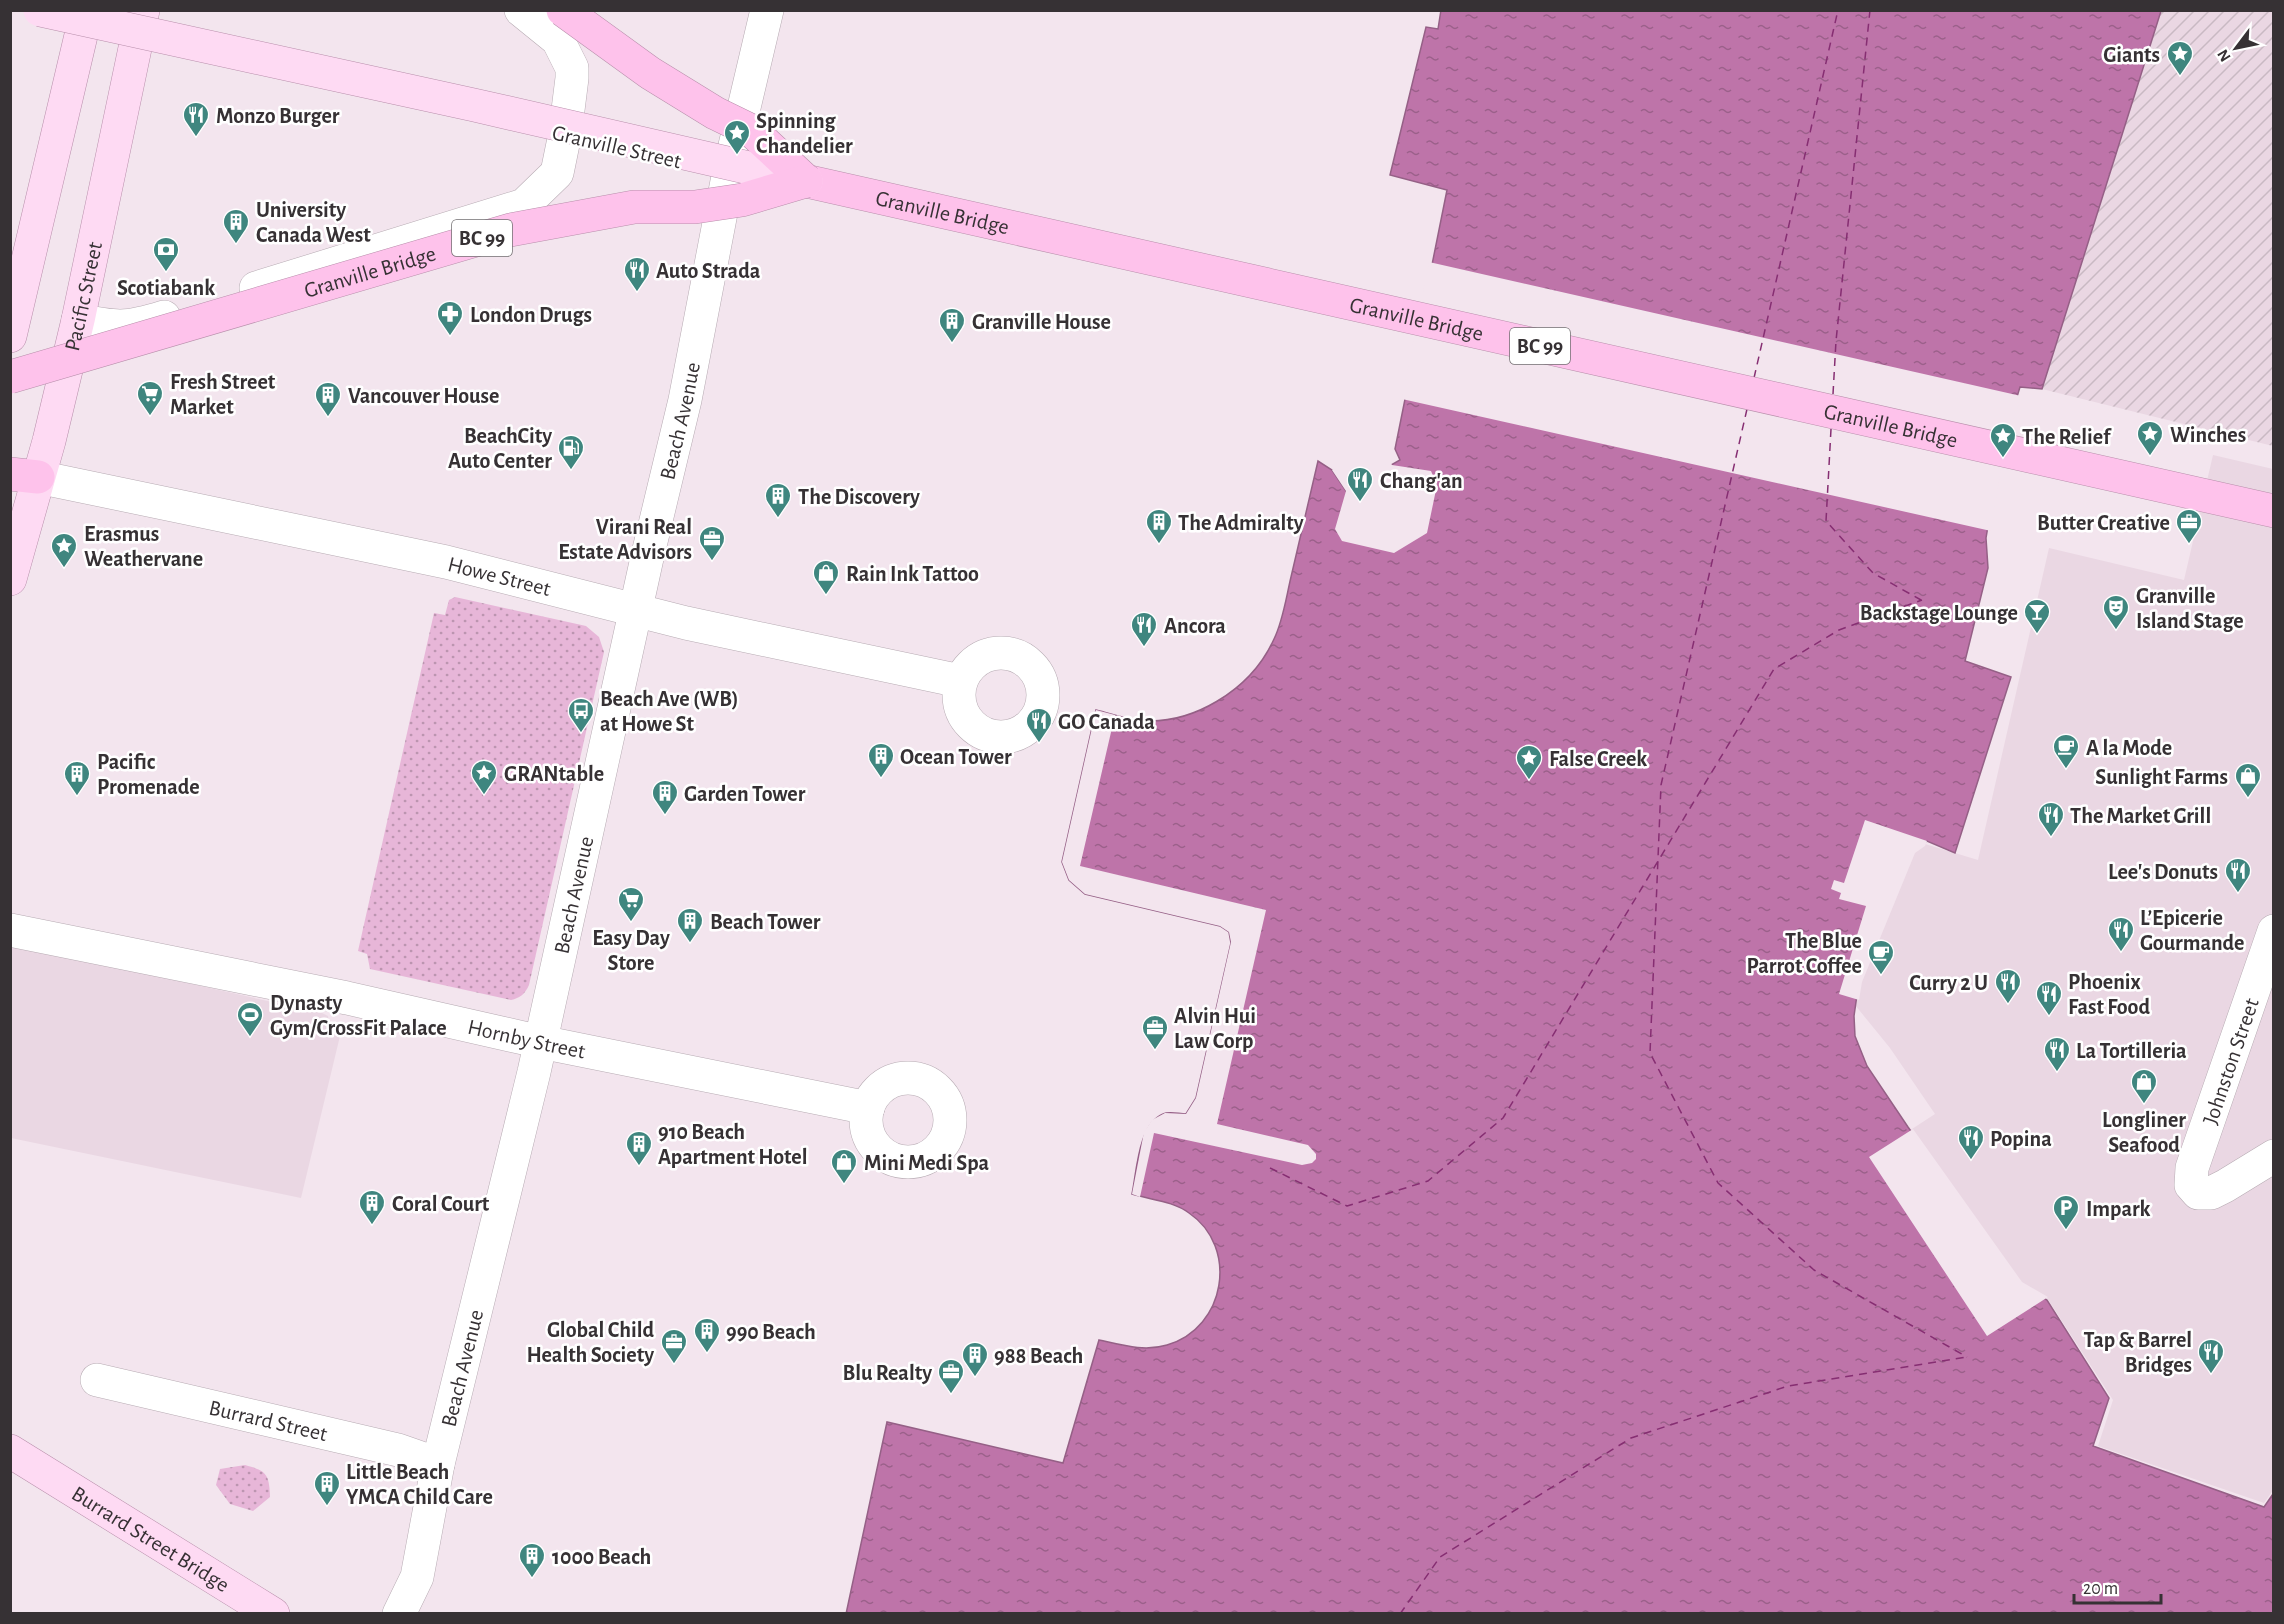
<svg xmlns="http://www.w3.org/2000/svg" width="2284" height="1624" font-family="'Alegreya Sans',sans-serif">
	<style>
		.built { fill: #ead7e3 }
		.industrial { fill: url(#industrial-furrows) }
		.park { fill: url(#park-dots) }
		.water { fill: url(#water-ripples); stroke: #956086; stroke-width: 1.5 }
		.pier { fill: #f3e5ee }
		.lines { fill: none; stroke-linecap: round; stroke-linejoin: round }
		.ferry { stroke: #862e72; stroke-width: 1.5; stroke-dasharray: 8 6; stroke-linecap: butt }
		.minor-casing { stroke: #b7abb3; stroke-width: 34 }
		.major-casing { stroke: #b88fab; stroke-width: 34 }
		.highway-casing { stroke: #b88fab; stroke-width: 34 }
		.minor { stroke: #fff; stroke-width: 33 }
		.major { stroke: #fedaf3; stroke-width: 33 }
		.highway { stroke: #fec2eb; stroke-width: 33 }
		.major-bridge-casing { stroke: #b88fab; stroke-width: 34; stroke-linecap: butt }
		.highway-bridge-casing { stroke: #b88fab; stroke-width: 34; stroke-linecap: butt }
		.major-bridge { stroke: #fedaf3; stroke-width: 33 }
		.highway-bridge { stroke: #fec2eb; stroke-width: 33 }
		.labels { text-anchor: middle; stroke-width: 5; stroke-linejoin: round; paint-order: stroke }
		.shield { fill: #fff; stroke: #726f71; stroke-width: 1.5 }
		.shield-label { font-size: 21px; font-weight: bold; fill: #363134 }
		.poi-label { font-size: 22px; font-weight: bold; fill: #363134; stroke: #fff; text-anchor: start }
		.street-label { font-size: 22px; fill: #363134; stroke: #fff }
	</style>
	<defs>
		<pattern id="industrial-furrows" width="10" height="10" patternUnits="userSpaceOnUse" patternTransform="scale(1.5)"><rect width="10" height="10" fill="#ead7e3"/><path d="M-1 1l2-2M0 10L10 0M9 11l2-2" fill="none" stroke="#c9b9c3"/></pattern>
		<pattern id="park-dots" width="8" height="8" patternUnits="userSpaceOnUse" patternTransform="scale(1.5)"><rect width="8" height="8" fill="#e7b6d8"/><path d="M2 2h.1M6 6h.1" fill="none" stroke="#bc95b0" stroke-width="1.8" stroke-linecap="round"/></pattern>
		<pattern id="water-ripples" width="26" height="14" patternUnits="userSpaceOnUse" patternTransform="scale(1.5)"><rect width="26" height="14" fill="#be74a9"/><path d="M2 4q2-2 4 0t4 0M15 11q2-2 4 0t4 0" fill="none" stroke="#9b608a"/></pattern>
	</defs>
	<rect width="100%" height="100%" fill="#f3e5ee"/>
	<g class="built">
		<path d="M2213,455l60,14 1,1020 -10,14 -166,-57 15,-46 -66,-102 -60,38 -118,-179 66,-43 -45,-66 -48,-59 60,-152 76,23 71,-312 135,32z"/>
		<path d="M11,944l311,69 6,3 3,16 9,4 -39,162 -290,-60z"/>
	</g>
	<path class="industrial" d="M2161,11h112v435l-231,-57z"/>
	<g class="park">
		<path d="M455,597l131,29 13,11 5,15 -75,333c-4,9 -9,13 -18,15l-141,-31 -3,-15 -9,-3 76,-338 11,2 4,-15z"/>
		<path d="M245,1465c22,6 24,9 25,32l-17,14 -23,-7 -14,-19 4,-16z"/>
	</g>
	<path class="water" d="M1441,10l720,1 -119,378 -22,-2 -19,62 -15,89 2,30 -23,93 46,16 -56,176 -28,-12 -14,10 -54,130 -5,35 1,20 12,30 41,61 112,157 27,16 62,98 -16,48 171,61 9,-13v119l-1427,1 41,-192 176,41 36,-123c23,5 45,12 68,5 59,-17 72,-98 22,-132 -16,-12 -38,-13 -57,-19 5,-24 6,-69 31,-80 6,-3 16,0 23,0l10,-16 35,-155 -2,-11 -9,-6 -135,-32 -16,-14 -7,-18 34,-152c13,3 26,8 40,10 55,7 115,-30 138,-81 9,-18 12,-41 17,-62 9,-38 18,-77 27,-116l14,9 14,21 54,-31 -5,-11 52,-259 -57,-15 36,-148 12,2z"/>
	<g class="pier">
		<path d="M1429,262l592,134 -17,54 -13,81 -589,-132z"/>
		<path d="M1390,462l2,3 39,6 6,14 -10,48 -33,20 -52,-12 -7,-12 11,-38 -14,-21 3,-2 12,19z"/>
		<path d="M1096,710l19,5 -35,151 186,44 -49,214 91,21 8,9v5l-4,4 -10,2 -148,-32 -14,64 -8,-3 12,-62 8,-12 13,-7 21,1 10,-16 35,-156 -2,-10 -9,-6 -135,-32 -16,-14 -7,-18z"/>
		<path d="M1865,820l62,21 -2,5 -10,7 -53,129 -3,18 -20,-6 27,-88 -27,-7 2,-6 -10,-4 3,-9 10,3z"/>
		<path d="M1913,1129l109,153 26,15 -61,39 -118,-179z"/>
	</g>
	<g class="lines">
		<g class="ferry">
			<path d="M1754,378l84,-368"/>
			<path d="M1833,394l3,-53 34,-331"/>
			<path d="M1747,409l-86,376 -11,268 68,130 96,87 153,87"/>
			<path d="M1831,429l-5,92 47,52 48,27"/>
			<path d="M1270,1168l77,38 81,-25 75,-63 271,-449 65,-39 83,-30"/>
			<path d="M1400,1614l40,-57 191,-119 157,-52 179,-29"/>
		</g>
		<defs>
			<g id="minor">
				<path d="M256,288l268,-83 33,-32 8,-39 7,-56v-10l-14,-28 -37,-30"/>
				<path d="M78,320c39,8 47,9 86,-3"/>
				<path id="s1" d="M38,477l408,85 240,61 274,58"/>
				<circle cx="1001" cy="695" r="42"/>
				<path id="s2" d="M10,930l337,68 194,44 327,66"/>
				<path d="M2274,931l-82,237 -1,17 7,8h13l14,-7 49,-30"/>
				<circle cx="908" cy="1120" r="42"/>
				<path id="s3" d="M97,1380l301,70 40,14"/>
				<path id="s4" d="M399,1614l18,-37 21,-113 96,-392 113,-514 38,-158 44,-229 38,-161"/>
			</g>
			<g id="major">
				<path d="M10,336l77,-326"/>
				<path id="s5" d="M10,579l39,-138 29,-121 65,-310"/>
				<path id="s6" d="M10,1451l263,163"/>
			</g>
			<g id="highway">
				<path id="s7" d="M806,181l1468,330"/>
				<path d="M10,474l28,3"/>
			</g>
		</defs>
		<use href="#minor" class="minor-casing"/>
		<use href="#major" class="major-casing"/>
		<use href="#highway" class="highway-casing"/>
		<use href="#minor" class="minor"/>
		<use href="#major" class="major"/>
		<use href="#highway" class="highway"/>
		<defs>
			<path id="major-bridge" d="M40,10l434,95 332,76"/>
			<g id="highway-bridge">
				<path d="M563,10l87,63 65,40 37,18 54,50"/>
				<path id="s8" d="M10,377l500,-147 124,-23h61l47,-7 64,-19"/>
			</g>
		</defs>
		<use href="#major-bridge" class="major-bridge-casing"/>
		<use href="#highway-bridge" class="highway-bridge-casing"/>
		<use href="#major-bridge" class="major-bridge"/>
		<use href="#highway-bridge" class="highway-bridge"/>
	</g>
	<defs>
		<symbol id="sight-pin" viewBox="-11 -11 22 30"><path d="M0 17L-7.5 6A9.5 9.5 0 1 1 7.5 6Z" fill="#3f867f" stroke="#fff"/><path d="M0-6L1.8-2.2L6-1.7L2.9 1.2L3.7 5.4L0 3.3L-3.7 5.4L-2.9 1.2L-6-1.7L-1.8-2.2Z" fill="#fff"/></symbol>
		<symbol id="restaurant-pin" viewBox="-11 -11 22 30"><path d="M0 17L-7.5 6A9.5 9.5 0 1 1 7.5 6Z" fill="#3f867f" stroke="#fff"/><path d="M-5-6h1v4h1v-4h1v4h1v-4h1v5L-1.5 .5V6h-2V.5L-5-1ZM5-6V6H3V1.5H1.5Q1.5-4 5-6Z" fill="#fff"/></symbol>
		<symbol id="building-pin" viewBox="-11 -11 22 30"><path d="M0 17L-7.5 6A9.5 9.5 0 1 1 7.5 6Z" fill="#3f867f" stroke="#fff"/><path d="M-4-6H4V6H1V3H-1V6H-4ZM-2.5-4.3h1.7v1.8h-1.7ZM.8-4.3h1.7v1.8H.8ZM-2.5-1h1.7V.8h-1.7ZM.8-1h1.7V.8H.8Z" fill="#fff"/></symbol>
		<symbol id="bank-pin" viewBox="-11 -11 22 30"><path d="M0 17L-7.5 6A9.5 9.5 0 1 1 7.5 6Z" fill="#3f867f" stroke="#fff"/><path d="M-6-4H6V4H-6ZM0-2.3a2.3 2.3 0 1 0 0 4.6a2.3 2.3 0 1 0 0-4.6Z" fill="#fff"/></symbol>
		<symbol id="pharmacy-pin" viewBox="-11 -11 22 30"><path d="M0 17L-7.5 6A9.5 9.5 0 1 1 7.5 6Z" fill="#3f867f" stroke="#fff"/><path d="M-2-6h4v4h4v4h-4v4h-4v-4h-4v-4h4Z" fill="#fff"/></symbol>
		<symbol id="supermarket-pin" viewBox="-11 -11 22 30"><path d="M0 17L-7.5 6A9.5 9.5 0 1 1 7.5 6Z" fill="#3f867f" stroke="#fff"/><path d="M-6-5.5h2.5l.6 2H6L4.5 2H-2.5L-4.4-4H-6ZM-1.5 3.2a1.3 1.3 0 1 0 .1 0ZM3 3.2a1.3 1.3 0 1 0 .1 0Z" fill="#fff"/></symbol>
		<symbol id="fuel-pin" viewBox="-11 -11 22 30"><path d="M0 17L-7.5 6A9.5 9.5 0 1 1 7.5 6Z" fill="#3f867f" stroke="#fff"/><path d="M-5.5-6h7V0h2V4h1.3V-2.5L3-4.5l.8-.8L6-3V5H2.5V1h-1V6h-7ZM-4.2-4.7v3.2H.2V-4.7Z" fill="#fff"/></symbol>
		<symbol id="office-pin" viewBox="-11 -11 22 30"><path d="M0 17L-7.5 6A9.5 9.5 0 1 1 7.5 6Z" fill="#3f867f" stroke="#fff"/><path d="M-6-3h4V-5.5h4V-3h4V5H-6ZM-1-4.5V-3h2v-1.5ZM-6 0V1H6V0Z" fill="#fff"/></symbol>
		<symbol id="shop-pin" viewBox="-11 -11 22 30"><path d="M0 17L-7.5 6A9.5 9.5 0 1 1 7.5 6Z" fill="#3f867f" stroke="#fff"/><path d="M-5-2.5h2.3a2.7 3.5 0 0 1 5.4 0H5L5.5 6h-11ZM-1.5-2.5h3a1.5 2.3 0 0 0-3 0Z" fill="#fff"/></symbol>
		<symbol id="theatre-pin" viewBox="-11 -11 22 30"><path d="M0 17L-7.5 6A9.5 9.5 0 1 1 7.5 6Z" fill="#3f867f" stroke="#fff"/><path d="M-5-5.5Q0-4 5-5.5V0Q5 5 0 6Q-5 5-5 0ZM-3.3-2.5H-1v1.5H-3.3ZM1-2.5H3.3v1.5H1ZM-2.8 1Q0 5.5 2.8 1Z" fill="#fff"/></symbol>
		<symbol id="bar-pin" viewBox="-11 -11 22 30"><path d="M0 17L-7.5 6A9.5 9.5 0 1 1 7.5 6Z" fill="#3f867f" stroke="#fff"/><path d="M-6-5H6L.8 .8V4.5H3.5V6h-7V4.5H-.8V.8Z" fill="#fff"/></symbol>
		<symbol id="bus-pin" viewBox="-11 -11 22 30"><path d="M0 17L-7.5 6A9.5 9.5 0 1 1 7.5 6Z" fill="#3f867f" stroke="#fff"/><path d="M-5-6H5V4H4V6H2V4H-2V6H-4V4H-5ZM-3.5-4V0h7V-4ZM-3.5 1.2v1.5H-2V1.2ZM2 1.2v1.5H3.5V1.2Z" fill="#fff"/></symbol>
		<symbol id="cafe-pin" viewBox="-11 -11 22 30"><path d="M0 17L-7.5 6A9.5 9.5 0 1 1 7.5 6Z" fill="#3f867f" stroke="#fff"/><path d="M-5.5-4.5H6V0H3Q3 3.5 0 3.5H-2.5Q-5.5 3.5-5.5 0ZM3-3.2v2h1.7v-2ZM-6 4.5H4V6H-6Z" fill="#fff"/></symbol>
		<symbol id="stadium-pin" viewBox="-11 -11 22 30"><path d="M0 17L-7.5 6A9.5 9.5 0 1 1 7.5 6Z" fill="#3f867f" stroke="#fff"/><path d="M0-5a6.5 5 0 1 0 0 10a6.5 5 0 1 0 0-10ZM-3.5-1.8h7v3.6h-7Z" fill="#fff"/></symbol>
		<symbol id="parking-pin" viewBox="-11 -11 22 30"><path d="M0 17L-7.5 6A9.5 9.5 0 1 1 7.5 6Z" fill="#3f867f" stroke="#fff"/><path d="M-3.5-5.5H1a3.5 3.5 0 0 1 0 7H-1V5.5H-3.5ZM-1-3.4V-.6H.8a1.4 1.4 0 0 0 0-2.8Z" fill="#fff"/></symbol>
	</defs>
	<g fill-rule="evenodd">
		<use href="#sight-pin" x="2165" y="39" width="30" height="40"/>
		<use href="#restaurant-pin" x="181" y="100" width="30" height="40"/>
		<use href="#sight-pin" x="722" y="118" width="30" height="40"/>
		<use href="#building-pin" x="221" y="207" width="30" height="40"/>
		<use href="#bank-pin" x="151" y="235" width="30" height="40"/>
		<use href="#restaurant-pin" x="622" y="255" width="30" height="40"/>
		<use href="#pharmacy-pin" x="435" y="299" width="30" height="40"/>
		<use href="#building-pin" x="937" y="306" width="30" height="40"/>
		<use href="#supermarket-pin" x="135" y="379" width="30" height="40"/>
		<use href="#building-pin" x="313" y="380" width="30" height="40"/>
		<use href="#sight-pin" x="2135" y="419" width="30" height="40"/>
		<use href="#sight-pin" x="1988" y="421" width="30" height="40"/>
		<use href="#fuel-pin" x="556" y="433" width="30" height="40"/>
		<use href="#restaurant-pin" x="1345" y="465" width="30" height="40"/>
		<use href="#building-pin" x="763" y="481" width="30" height="40"/>
		<use href="#building-pin" x="1144" y="507" width="30" height="40"/>
		<use href="#office-pin" x="2174" y="507" width="30" height="40"/>
		<use href="#office-pin" x="697" y="524" width="30" height="40"/>
		<use href="#sight-pin" x="49" y="531" width="30" height="40"/>
		<use href="#shop-pin" x="811" y="558" width="30" height="40"/>
		<use href="#theatre-pin" x="2101" y="593" width="30" height="40"/>
		<use href="#bar-pin" x="2022" y="597" width="30" height="40"/>
		<use href="#restaurant-pin" x="1129" y="610" width="30" height="40"/>
		<use href="#bus-pin" x="566" y="696" width="30" height="40"/>
		<use href="#restaurant-pin" x="1024" y="706" width="30" height="40"/>
		<use href="#cafe-pin" x="2051" y="732" width="30" height="40"/>
		<use href="#building-pin" x="866" y="741" width="30" height="40"/>
		<use href="#sight-pin" x="1514" y="743" width="30" height="40"/>
		<use href="#sight-pin" x="469" y="758" width="30" height="40"/>
		<use href="#building-pin" x="62" y="759" width="30" height="40"/>
		<use href="#shop-pin" x="2233" y="761" width="30" height="40"/>
		<use href="#building-pin" x="650" y="778" width="30" height="40"/>
		<use href="#restaurant-pin" x="2036" y="800" width="30" height="40"/>
		<use href="#restaurant-pin" x="2223" y="856" width="30" height="40"/>
		<use href="#supermarket-pin" x="616" y="885" width="30" height="40"/>
		<use href="#building-pin" x="675" y="906" width="30" height="40"/>
		<use href="#restaurant-pin" x="2106" y="915" width="30" height="40"/>
		<use href="#cafe-pin" x="1866" y="938" width="30" height="40"/>
		<use href="#restaurant-pin" x="1993" y="967" width="30" height="40"/>
		<use href="#restaurant-pin" x="2034" y="979" width="30" height="40"/>
		<use href="#stadium-pin" x="235" y="1000" width="30" height="40"/>
		<use href="#office-pin" x="1140" y="1013" width="30" height="40"/>
		<use href="#restaurant-pin" x="2042" y="1035" width="30" height="40"/>
		<use href="#shop-pin" x="2129" y="1067" width="30" height="40"/>
		<use href="#restaurant-pin" x="1956" y="1123" width="30" height="40"/>
		<use href="#building-pin" x="624" y="1129" width="30" height="40"/>
		<use href="#shop-pin" x="829" y="1147" width="30" height="40"/>
		<use href="#building-pin" x="357" y="1188" width="30" height="40"/>
		<use href="#parking-pin" x="2051" y="1193" width="30" height="40"/>
		<use href="#building-pin" x="692" y="1316" width="30" height="40"/>
		<use href="#office-pin" x="659" y="1327" width="30" height="40"/>
		<use href="#restaurant-pin" x="2196" y="1337" width="30" height="40"/>
		<use href="#building-pin" x="960" y="1340" width="30" height="40"/>
		<use href="#office-pin" x="936" y="1357" width="30" height="40"/>
		<use href="#building-pin" x="312" y="1469" width="30" height="40"/>
		<use href="#building-pin" x="517" y="1541" width="30" height="40"/>
	</g>
	<g class="labels">
		<g class="shield">
			<rect x="452" y="220" width="60" height="36" rx="4.5"/>
			<rect x="1510" y="328" width="60" height="36" rx="4.5"/>
		</g>
		<g class="shield-label">
			<text x="482" y="245">BC 99</text>
			<text x="1540" y="353">BC 99</text>
		</g>
		<g class="poi-label">
			<text x="2160" y="62" text-anchor="end">Giants</text>
			<text x="216" y="123">Monzo Burger</text>
			<text x="756" y="128">Spinning<tspan x="756" dy="25">Chandelier</tspan></text>
			<text x="256" y="217">University<tspan x="256" dy="25">Canada West</tspan></text>
			<text x="656" y="278">Auto Strada</text>
			<text x="166" y="295" text-anchor="middle">Scotiabank</text>
			<text x="470" y="322">London Drugs</text>
			<text x="972" y="329">Granville House</text>
			<text x="170" y="389">Fresh Street<tspan x="170" dy="25">Market</tspan></text>
			<text x="348" y="403">Vancouver House</text>
			<text x="2170" y="442">Winches</text>
			<text x="552" y="443" text-anchor="end">BeachCity<tspan x="552" dy="25">Auto Center</tspan></text>
			<text x="2022" y="444">The Relief</text>
			<text x="1380" y="488">Chang'an</text>
			<text x="798" y="504">The Discovery</text>
			<text x="1178" y="530">The Admiralty</text>
			<text x="2170" y="530" text-anchor="end">Butter Creative</text>
			<text x="692" y="534" text-anchor="end">Virani Real<tspan x="692" dy="25">Estate Advisors</tspan></text>
			<text x="84" y="541">Erasmus<tspan x="84" dy="25">Weathervane</tspan></text>
			<text x="846" y="581">Rain Ink Tattoo</text>
			<text x="2136" y="603">Granville<tspan x="2136" dy="25">Island Stage</tspan></text>
			<text x="2018" y="620" text-anchor="end">Backstage Lounge</text>
			<text x="1164" y="633">Ancora</text>
			<text x="600" y="706">Beach Ave (WB)<tspan x="600" dy="25">at Howe St</tspan></text>
			<text x="1058" y="729">GO Canada</text>
			<text x="2086" y="755">A la Mode</text>
			<text x="900" y="764">Ocean Tower</text>
			<text x="1549" y="766">False Creek</text>
			<text x="97" y="769">Pacific<tspan x="97" dy="25">Promenade</tspan></text>
			<text x="504" y="781">GRANtable</text>
			<text x="2228" y="784" text-anchor="end">Sunlight Farms</text>
			<text x="684" y="801">Garden Tower</text>
			<text x="2070" y="823">The Market Grill</text>
			<text x="2218" y="879" text-anchor="end">Lee's Donuts</text>
			<text x="2140" y="925">L’Epicerie<tspan x="2140" dy="25">Gourmande</tspan></text>
			<text x="710" y="929">Beach Tower</text>
			<text x="631" y="945" text-anchor="middle">Easy Day<tspan x="631" dy="25">Store</tspan></text>
			<text x="1862" y="948" text-anchor="end">The Blue<tspan x="1862" dy="25">Parrot Coffee</tspan></text>
			<text x="2068" y="989">Phoenix<tspan x="2068" dy="25">Fast Food</tspan></text>
			<text x="1988" y="990" text-anchor="end">Curry 2 U</text>
			<text x="270" y="1010">Dynasty<tspan x="270" dy="25">Gym/CrossFit Palace</tspan></text>
			<text x="1174" y="1023">Alvin Hui<tspan x="1174" dy="25">Law Corp</tspan></text>
			<text x="2076" y="1058">La Tortilleria</text>
			<text x="2144" y="1127" text-anchor="middle">Longliner<tspan x="2144" dy="25">Seafood</tspan></text>
			<text x="658" y="1139">910 Beach<tspan x="658" dy="25">Apartment Hotel</tspan></text>
			<text x="1990" y="1146">Popina</text>
			<text x="864" y="1170">Mini Medi Spa</text>
			<text x="392" y="1211">Coral Court</text>
			<text x="2086" y="1216">Impark</text>
			<text x="654" y="1337" text-anchor="end">Global Child<tspan x="654" dy="25">Health Society</tspan></text>
			<text x="726" y="1339">990 Beach</text>
			<text x="2192" y="1347" text-anchor="end">Tap &amp; Barrel<tspan x="2192" dy="25">Bridges</tspan></text>
			<text x="994" y="1363">988 Beach</text>
			<text x="932" y="1380" text-anchor="end">Blu Realty</text>
			<text x="346" y="1479">Little Beach<tspan x="346" dy="25">YMCA Child Care</tspan></text>
			<text x="552" y="1564">1000 Beach</text>
		</g>
		<g class="street-label">
			<text transform="translate(617 146) rotate(13)" y="8">Granville Street</text>
			<text dy="8" stroke="none"><textPath href="#s7" startOffset="140">Granville Bridge</textPath></text>
			<text dy="8" stroke="none"><textPath href="#s8" startOffset="375">Granville Bridge</textPath></text>
			<text dy="8" stroke="none"><textPath href="#s5" startOffset="292">Pacific Street</textPath></text>
			<text dy="8" stroke="none"><textPath href="#s7" startOffset="626">Granville Bridge</textPath></text>
			<text dy="8" stroke="none"><textPath href="#s4" startOffset="1227">Beach Avenue</textPath></text>
			<text dy="8" stroke="none"><textPath href="#s7" startOffset="1112">Granville Bridge</textPath></text>
			<text dy="8" stroke="none"><textPath href="#s1" startOffset="472">Howe Street</textPath></text>
			<text dy="8" stroke="none"><textPath href="#s4" startOffset="741">Beach Avenue</textPath></text>
			<text dy="8" stroke="none"><textPath href="#s2" startOffset="528">Hornby Street</textPath></text>
			<text transform="translate(2230 1061) rotate(-71)" y="8">Johnston Street</text>
			<text dy="8" stroke="none"><textPath href="#s4" startOffset="255">Beach Avenue</textPath></text>
			<text dy="8" stroke="none"><textPath href="#s3" startOffset="176">Burrard Street</textPath></text>
			<text dy="8" stroke="none"><textPath href="#s6" startOffset="166">Burrard Street Bridge</textPath></text>
		</g>
	</g>
	<rect width="2284" height="1624" fill="none" stroke="#363134" stroke-width="24"/>
	<g transform="translate(2236 48) rotate(238)" stroke="#ffffff" stroke-width="4.5" paint-order="stroke">
	<path d="M0-4.5L10 22L0 15L-10 22Z" fill="#363134"/>
	<text y="-9" font-size="16" font-weight="bold" text-anchor="middle" fill="#363134">N</text>
	</g>
	<path d="M2074 1594v9h87v-9" fill="none" stroke="#363134" stroke-width="3"/>
	<text x="2083" y="1594" font-size="18" fill="#363134" stroke="#ffffff" stroke-width="4.5" paint-order="stroke">20 m</text>
</svg>
